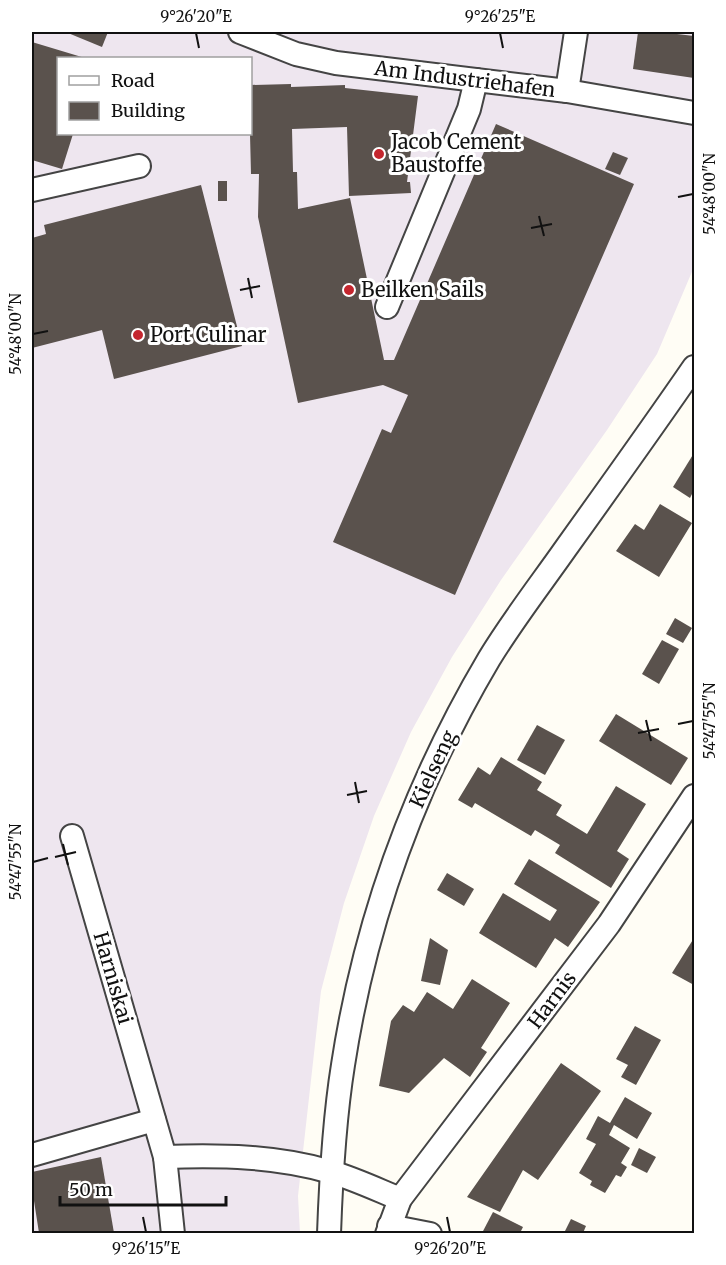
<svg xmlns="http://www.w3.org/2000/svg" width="726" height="1265" font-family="Merriweather,serif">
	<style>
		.industrial { fill: #eee6ef; fill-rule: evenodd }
		.building { fill: #5a524d }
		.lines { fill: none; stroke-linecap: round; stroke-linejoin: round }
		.minor-casing { stroke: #444; stroke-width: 26 }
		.minor { stroke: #fff; stroke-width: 22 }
		.ticks { fill: none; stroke: #111; stroke-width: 2 }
		.poi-dot { fill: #c4262e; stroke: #fff; stroke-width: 2 }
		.labels { text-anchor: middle; stroke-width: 6; stroke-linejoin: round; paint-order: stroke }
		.street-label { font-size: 20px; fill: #111; stroke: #fff }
		.poi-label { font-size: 20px; fill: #111; stroke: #fff; text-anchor: start }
		.neatline { fill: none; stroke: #111; stroke-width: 2 }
		.ticks-label { font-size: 15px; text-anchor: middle; fill: #111 }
	</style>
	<rect width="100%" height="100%" fill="#fffdf5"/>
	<path class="industrial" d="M32,32h662v235l-37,87 -50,76 -106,150 -49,77 -41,75 -37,84 -30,87 -23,88 -23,205 2,37h-268zM58,58h192v76h-192z"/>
	<g class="building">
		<path d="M69,32h39l-6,15 -34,-14z"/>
		<path d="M638,32h22l34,4v42l-61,-9z"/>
		<path d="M32,42l53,16h-27v76h15l-11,35 -30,-9z"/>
		<path d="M291,84v3l54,-2v3l73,8 -11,86h3l1,11 -62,3 -2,-69 -55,2 1,43h4l1,37 52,-11 34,162h10l102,-236 138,60 -179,411 -122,-53 49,-113 9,4 17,-38 -25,-10 -85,18 -40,-186 1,-43h-8l-1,-40v-49z"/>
		<path d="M613,152l15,6 -8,17 -15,-6z"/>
		<rect x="218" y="181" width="9" height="20"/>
		<path d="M201,185l41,161 -128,33 -12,-49 -70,18v-110l14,-4 -2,-9z"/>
		<path d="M694,453v37l-4,8 -17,-11z"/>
		<path d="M660,504l32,19 -33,54 -43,-26 19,-27 9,6z"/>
		<path d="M675,618l17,10 -9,15 -17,-9z"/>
		<path d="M662,640l17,9 -20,35 -17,-10z"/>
		<path d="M616,714l72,44 -17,27 -72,-44z"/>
		<path d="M537,725l28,15 -20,35 -28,-15z"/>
		<path d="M501,757l41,25 -5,8 25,15 -6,10 31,19 29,-48 30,18 -29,47 12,8 -18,29 -56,-35 5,-8 -25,-15 -4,6 -56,-33 -3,5 -14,-8 20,-33 12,8z"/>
		<path d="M529,859l71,43 -32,45 -13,-9 -19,30 -57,-35 24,-40 47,28 7,-11 -43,-26z"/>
		<path d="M447,873l27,16 -10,17 -27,-16z"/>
		<path d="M430,938l18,12 -8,35 -19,-4z"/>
		<path d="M694,938v47l-22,-12z"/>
		<path d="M472,979l38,24 -29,45 6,4 -17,25 -26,-19 -35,35 -30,-7 12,-65 12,-16 11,7 13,-20 26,17z"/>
		<path d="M635,1026l26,14 -25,45 -15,-8 7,-12 -12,-6z"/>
		<path d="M561,1063l40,28 -63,89 -15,-10 -23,42 -33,-15z"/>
		<path d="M625,1097l27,16 -15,26 -23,-14 -5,10 21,13 -9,15 6,4 -6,10 -5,-2 -11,18 -15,-8 2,-4 -13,-8 17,-29 -10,-5 12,-23 12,7z"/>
		<path d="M639,1148l17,9 -9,16 -16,-8z"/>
		<path d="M101,1157l13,76h-75l-7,-45v-16z"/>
		<path d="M493,1212l30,15 -3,6h-38z"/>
		<path d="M571,1219l15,7 -3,7h-19z"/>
	</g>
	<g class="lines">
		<defs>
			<g id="minor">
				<path d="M240,32l56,22 40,9 231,28 127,22"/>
				<path d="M567,91l9,-59"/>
				<path d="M32,190l107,-24"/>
				<path d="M387,307l82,-198 7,-29"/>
				<path d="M72,836l93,321 8,77"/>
				<path d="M32,1155l122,-35"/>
				<path d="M165,1157c55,-2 113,-1 166,15 24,7 47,18 69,27"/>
				<path d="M389,1226l41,8"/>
				<path d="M329,1234c2,-57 5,-113 14,-169 22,-143 72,-281 146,-406 23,-38 51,-74 77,-111 43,-60 86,-120 128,-181"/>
				<path d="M387,1234l13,-35 209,-275 85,-128"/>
			</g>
		</defs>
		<use href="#minor" class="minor-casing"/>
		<use href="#minor" class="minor"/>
	</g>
	<path class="ticks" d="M196,33l3,15M500,33l3,15M678,197l15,-3M539,216l5,20M531,228l21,-4M248,278l4,20M240,290l20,-4M33,334l15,-3M646,720l5,21M678,724l15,-3M638,733l21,-4M355,782l4,21M347,795l20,-4M63,844l5,21M55,857l21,-5M33,862l15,-4M143,1217l3,15M447,1217l3,15"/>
	<g class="poi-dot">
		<circle cx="379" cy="154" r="6"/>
		<circle cx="349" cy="290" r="6"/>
		<circle cx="138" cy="335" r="6"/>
	</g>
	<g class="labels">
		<g class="street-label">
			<text transform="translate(465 79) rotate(7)" y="7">Am Industriehafen</text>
			<text transform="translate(433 769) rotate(-65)" y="7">Kielseng</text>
			<text transform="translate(113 978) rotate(74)" y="7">Harniskai</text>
			<text transform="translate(552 1000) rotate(-53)" y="7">Harnis</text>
		</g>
		<g class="poi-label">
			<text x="391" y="149">Jacob Cement<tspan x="391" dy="23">Baustoffe</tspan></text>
			<text x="361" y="297">Beilken Sails</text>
			<text x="150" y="342">Port Culinar</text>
		</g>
	</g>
	<rect width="726" height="1265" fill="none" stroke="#ffffff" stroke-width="66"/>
	<rect x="57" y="57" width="195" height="78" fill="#ffffff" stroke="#a0a0a0" stroke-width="1.5"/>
	<rect x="69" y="76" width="30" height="9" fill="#ffffff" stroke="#a0a0a0" stroke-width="1.5"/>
	<text x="111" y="87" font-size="18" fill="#111111">Road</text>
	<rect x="69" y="102" width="30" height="18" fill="#5a524d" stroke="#a0a0a0" stroke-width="1.5"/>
	<text x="111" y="117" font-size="18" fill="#111111">Building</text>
	<path d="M60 1196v9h166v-9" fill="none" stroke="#111111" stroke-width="3"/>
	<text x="69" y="1196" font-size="18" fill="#111111" stroke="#ffffff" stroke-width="4.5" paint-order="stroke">50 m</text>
	<rect x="33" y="33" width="660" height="1199" class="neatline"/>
	<g class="ticks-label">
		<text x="196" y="22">9°26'20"E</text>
		<text x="500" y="22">9°26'25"E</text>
		<text transform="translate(710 194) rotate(-90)" y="5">54°48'00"N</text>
		<text transform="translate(16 334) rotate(-90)" y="5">54°48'00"N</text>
		<text transform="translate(710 721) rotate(-90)" y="5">54°47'55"N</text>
		<text transform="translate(16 862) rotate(-90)" y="5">54°47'55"N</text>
		<text x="146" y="1254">9°26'15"E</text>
		<text x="450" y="1254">9°26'20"E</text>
	</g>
</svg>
